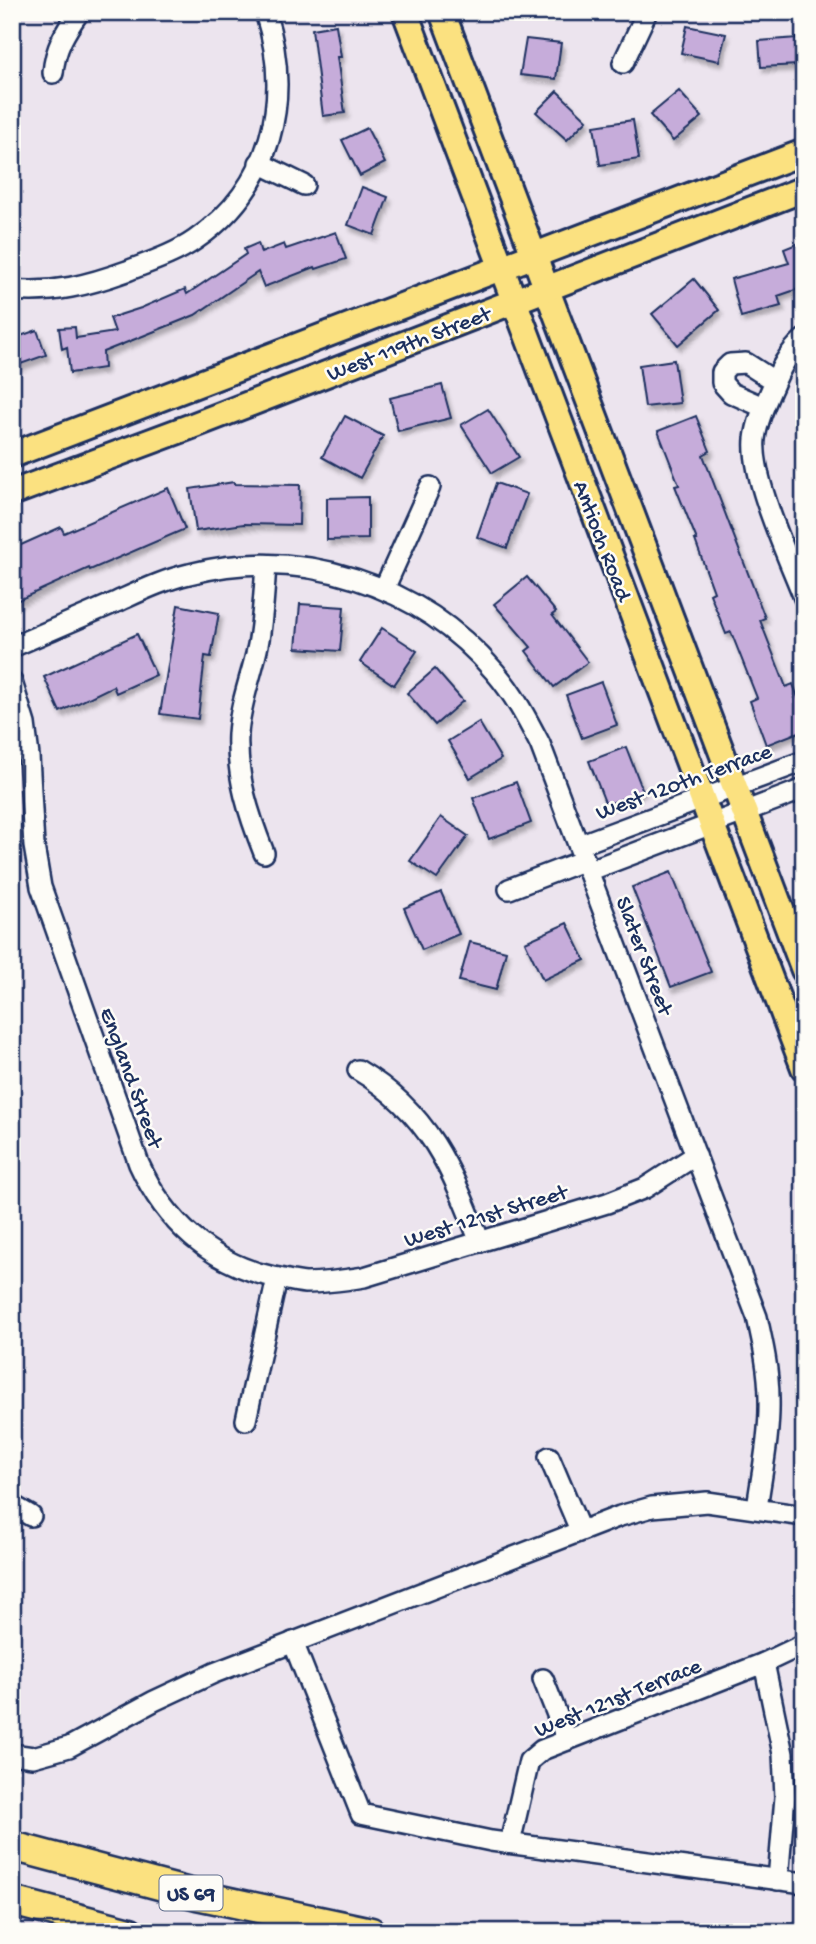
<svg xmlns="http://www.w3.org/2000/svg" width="816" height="1944" font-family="'Gochi Hand',sans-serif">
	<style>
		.building { fill: #c6acda; stroke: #1b2f5e; stroke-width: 2; filter: url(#shadow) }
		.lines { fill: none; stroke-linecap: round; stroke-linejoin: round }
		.minor-casing { stroke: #1b2f5e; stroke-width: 24 }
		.major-casing { stroke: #1b2f5e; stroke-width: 30 }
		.highway-casing { stroke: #1b2f5e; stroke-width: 33 }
		.minor { stroke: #fdfcf7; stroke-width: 19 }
		.major { stroke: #fbe180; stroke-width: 24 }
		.highway { stroke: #fbe180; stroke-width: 28 }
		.labels { text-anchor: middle; stroke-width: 5; stroke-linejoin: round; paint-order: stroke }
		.shield { fill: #fdfcf7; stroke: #5f6c8c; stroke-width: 2 }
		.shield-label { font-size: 21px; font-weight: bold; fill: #1b2f5e }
		.street-label { font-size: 23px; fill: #1b2f5e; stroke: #fdfcf7 }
	</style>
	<defs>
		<filter id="shadow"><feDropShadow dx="3" dy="5" stdDeviation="2" flood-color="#0004"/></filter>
	</defs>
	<rect width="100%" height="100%" fill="#ece4ee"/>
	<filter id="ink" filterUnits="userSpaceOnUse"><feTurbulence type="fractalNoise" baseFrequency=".0143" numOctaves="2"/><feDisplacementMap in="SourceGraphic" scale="14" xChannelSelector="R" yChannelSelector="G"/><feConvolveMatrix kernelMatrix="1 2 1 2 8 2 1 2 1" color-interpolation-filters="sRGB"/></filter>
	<g filter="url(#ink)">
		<g class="building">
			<path d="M336,25l5,32h-4l8,56 -22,3 -11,-87z"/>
			<path d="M687,26l39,8 -7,27 -38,-8z"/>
			<path d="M797,38l1,27 -37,2 -2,-26z"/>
			<path d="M526,39l35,4 -5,36 -36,-4z"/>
			<path d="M557,91l30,29 -20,20 -31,-28z"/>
			<path d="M679,91l23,26 -29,24 -23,-26z"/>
			<path d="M633,120l6,39 -39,6 -6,-39z"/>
			<path d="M367,128l18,35 -25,13 -18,-36z"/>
			<path d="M362,187l26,10 -14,38 -26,-10z"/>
			<path d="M336,232l10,27 -30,10 -1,-2 -51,20 -6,-15 -63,43 -92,37 1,16 -34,5 -3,-26 -5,2 -3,-21 16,-1 1,11 39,-6 -5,-14 31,-10 44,-19 2,5 59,-40 -2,-5 14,-6 3,10 23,-9 2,5z"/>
			<path d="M804,241v46l-26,9 3,10 -40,11 -10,-38 58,-16 -5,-14z"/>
			<path d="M694,279l25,31 -41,35 -26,-31z"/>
			<path d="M37,330l9,25 -31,11 -3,-9v-18z"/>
			<path d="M674,360l6,43 -35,4 -6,-42z"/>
			<path d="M442,385l9,33 -53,13 -8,-33z"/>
			<path d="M488,409l31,48 -27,16 -31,-48z"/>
			<path d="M345,416l38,20 -23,42 -38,-21z"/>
			<path d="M696,416l14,35 -7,4 62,163 -5,2 26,67 7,-3 11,30v16l-38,15 -16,-44 7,-3 -26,-66 -5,2 -16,-40 4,-2 -19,-52h2l-22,-54 4,-1 -21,-54z"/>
			<path d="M234,482v2l66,1 -1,40 -55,-1 -48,7 -6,-42z"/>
			<path d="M496,483l31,11 -20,54 -30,-11z"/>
			<path d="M168,488l17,41 -95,41 -1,-2 -77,35v-54l49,-22 3,6z"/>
			<path d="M368,497v42l-41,1v-42z"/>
			<path d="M527,577l29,35 -4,3 36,47 -34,25 -28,-36 5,-4 -37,-43z"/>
			<path d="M300,604l44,3 -4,44 -44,-3z"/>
			<path d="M178,605l41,8 -8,44 -6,-1 -7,63 -38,-5z"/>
			<path d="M382,628l35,23 -23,34 -34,-23z"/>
			<path d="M137,634l19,41 -40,18 -3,-7 -53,26 -16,-35z"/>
			<path d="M435,669l28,32 -28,24 -28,-32z"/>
			<path d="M601,682l16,43 -35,13 -16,-43z"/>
			<path d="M479,722l22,37 -31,19 -22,-37z"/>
			<path d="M626,747l17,44 -37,14 -17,-44z"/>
			<path d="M516,782l15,41 -42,16 -16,-41z"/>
			<path d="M441,817l27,19 -31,43 -27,-18z"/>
			<path d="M671,872l40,100 -40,15 -39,-100z"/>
			<path d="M441,892l18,42 -37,16 -18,-42z"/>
			<path d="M567,923l18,37 -42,20 -18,-38z"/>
			<path d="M470,942l36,9 -10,39 -37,-9z"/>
		</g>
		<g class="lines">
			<defs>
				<g id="minor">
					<path d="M623,63l24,-51"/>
					<path d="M53,73c2,-25 12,-41 26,-61"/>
					<path d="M259,163l45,22"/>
					<path d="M12,290c42,4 76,-5 115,-19 23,-9 48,-17 68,-31 77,-53 98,-141 70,-228"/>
					<path d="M804,339c-16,14 -24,30 -32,49 -7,16 -15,34 -17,51 -4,40 34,120 49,159"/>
					<path d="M763,407l-32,-14 -9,-10v-11l8,-8 16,-1 28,18"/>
					<path d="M384,589l46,-102"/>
					<path d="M12,647c34,-15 68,-29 102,-44 25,-11 49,-23 75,-29 112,-29 231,10 306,98 19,22 32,47 45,72l217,573c6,27 12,54 12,82 1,36 -7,73 -12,109"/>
					<path d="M12,682l13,42 4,32 5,90 7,41 98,277c26,57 71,100 135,113 10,2 21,5 31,6 20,0 40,-3 59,-6l243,-74 38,-15 51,-33"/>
					<path d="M579,845l225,-84"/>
					<path d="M264,853c-15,-38 -28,-77 -26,-119 2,-31 14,-59 20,-89 5,-26 6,-53 8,-80"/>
					<path d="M588,871l216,-82"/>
					<path d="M509,889l76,-29"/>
					<path d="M358,1070c71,42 93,98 122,172"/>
					<path d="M246,1420l31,-142"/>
					<path d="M549,1457l31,73"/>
					<path d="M12,1505l19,11"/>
					<path d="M293,1642l68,172 130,27 313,42"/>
					<path d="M764,1663l19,91 2,43 -7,83"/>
					<path d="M543,1679l24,61"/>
					<path d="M12,1754l21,3 36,-10 85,-46 60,-28 406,-157 32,-9 55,-5 97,14"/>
					<path d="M510,1843l19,-82 13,-11 222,-87 40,-19"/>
				</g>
				<g id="major">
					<path d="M405,12l399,1056"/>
					<path d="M442,12l362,958"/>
					<path d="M12,455l792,-303"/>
					<path d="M12,493l180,-67 612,-237"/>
				</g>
				<g id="highway">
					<path d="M12,1846l185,49 174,37"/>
					<path d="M12,1901l118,31"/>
				</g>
			</defs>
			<use href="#minor" class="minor-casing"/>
			<use href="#major" class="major-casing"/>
			<use href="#highway" class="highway-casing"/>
			<use href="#minor" class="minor"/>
			<use href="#major" class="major"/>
			<use href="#highway" class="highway"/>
		</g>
	</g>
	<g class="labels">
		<rect class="shield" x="159.5" y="1875.5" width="63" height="35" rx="5"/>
		<g class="shield-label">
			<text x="191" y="1900">US 69</text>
		</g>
		<g class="street-label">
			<text transform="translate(408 342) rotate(-21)" y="8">West 119th Street</text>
			<text transform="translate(604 540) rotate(69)" y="8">Antioch Road</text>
			<text transform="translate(683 780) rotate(-20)" y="8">West 120th Terrace</text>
			<text transform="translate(646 955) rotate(69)" y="8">Slater Street</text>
			<text transform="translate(133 1077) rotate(70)" y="8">England Street</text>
			<text transform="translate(485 1214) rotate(-17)" y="8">West 121st Street</text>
			<text transform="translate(617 1696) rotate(-22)" y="8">West 121st Terrace</text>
		</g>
	</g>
	<rect width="816" height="1944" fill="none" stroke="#fdfcf7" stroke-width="42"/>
	<rect x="21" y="21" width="774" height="1902" fill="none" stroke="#1b2f5e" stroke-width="2.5" filter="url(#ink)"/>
</svg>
